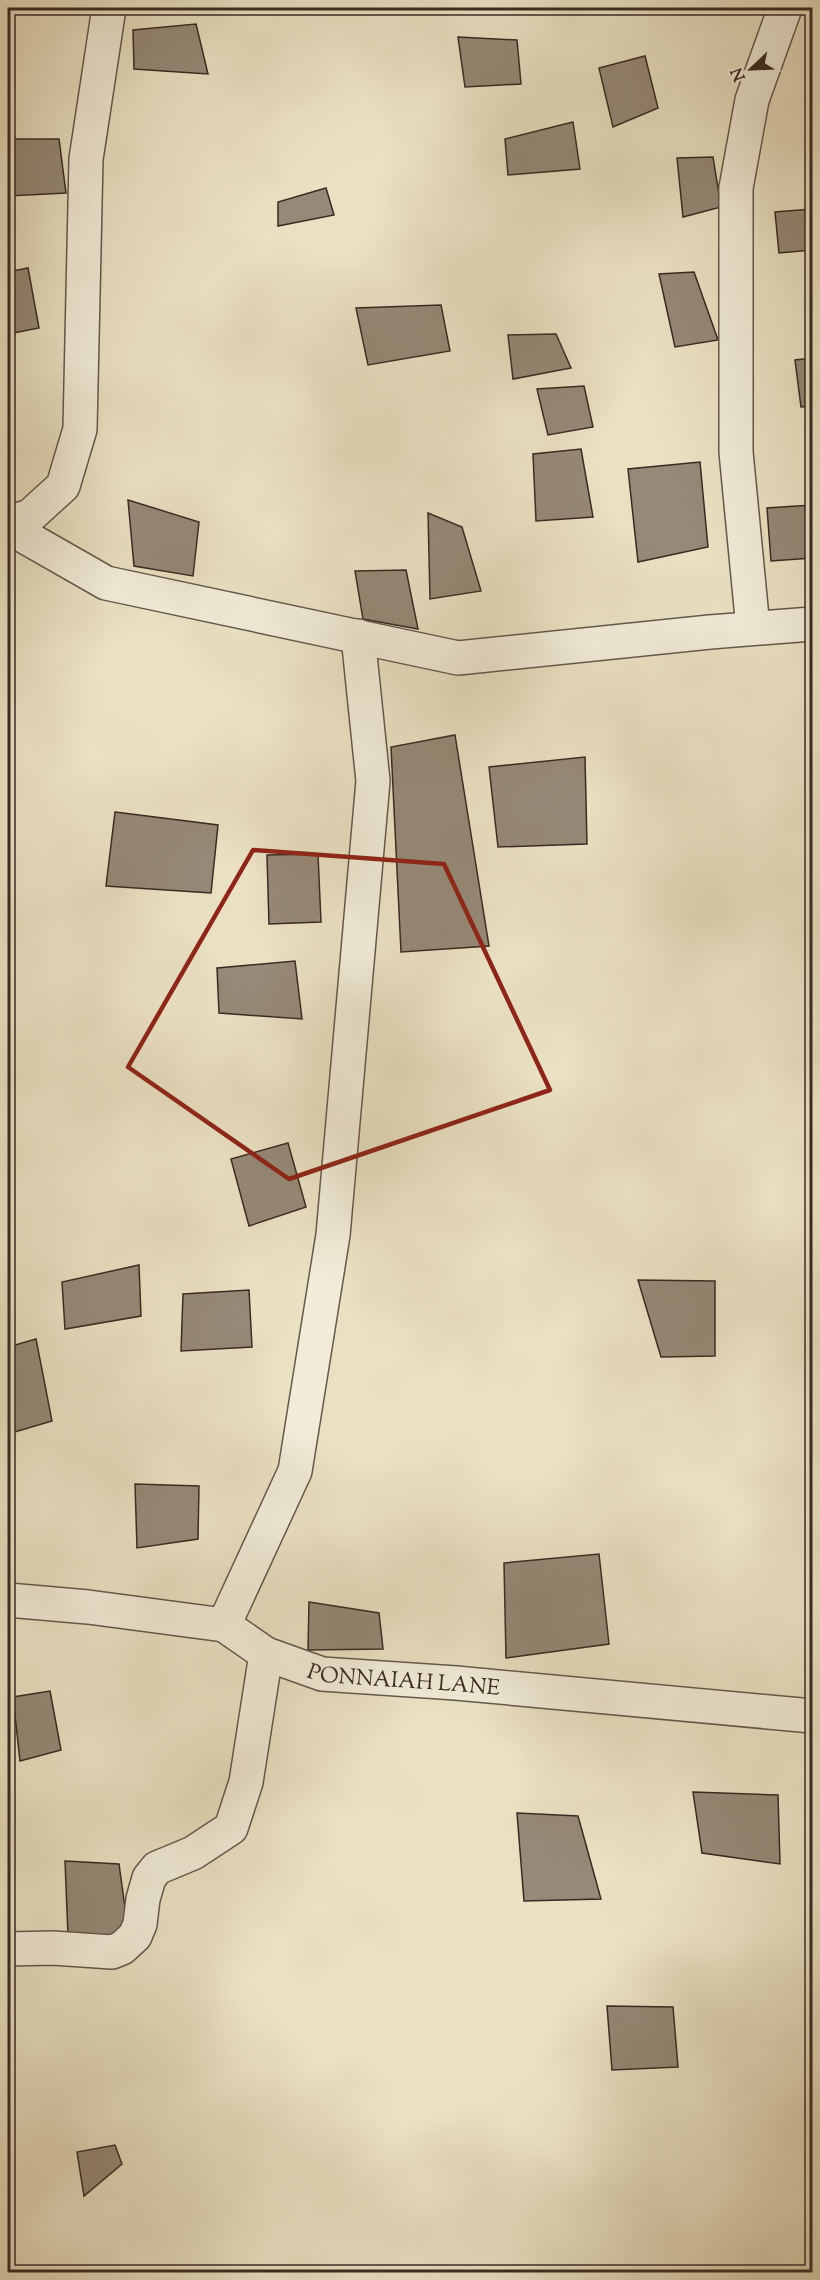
<svg xmlns="http://www.w3.org/2000/svg" width="820" height="2280" font-family="'Sorts Mill Goudy',serif">
	<style>
		.building { fill: #958977; stroke: #392a24; stroke-width: 1.5 }
		.lines { fill: none; stroke-linecap: round; stroke-linejoin: round }
		.minor-casing { stroke: #65584c; stroke-width: 36 }
		.minor { stroke: #f1ecd8; stroke-width: 33 }
		.marked { fill: none; stroke: #8f2418; stroke-width: 4.5; stroke-linejoin: round }
		.labels { text-anchor: middle; stroke-width: 5; stroke-linejoin: round; paint-order: stroke }
		.street-label { font-size: 22px; fill: #392a24; stroke: #f1ecd8 }
	</style>
	<rect width="100%" height="100%" fill="#eae1c3"/>
	<filter id="stains"><feTurbulence type="fractalNoise" baseFrequency=".00333" numOctaves="4"/><feColorMatrix values="0 0 0 0 .2 0 0 0 0 .09 0 0 0 0 .02 0 0 0 .5 -.17"/></filter>
	<radialGradient id="worn" r=".72"><stop offset=".6" stop-color="#630" stop-opacity="0"/><stop offset="1" stop-color="#630" stop-opacity=".3"/></radialGradient>
	<g class="building">
		<path d="M196,24l12,50 -74,-5 -1,-39z"/>
		<path d="M458,37l59,3 4,44 -56,3z"/>
		<path d="M645,56l13,52 -45,19 -14,-59z"/>
		<path d="M573,122l7,47 -72,6 -3,-36z"/>
		<path d="M8,139h51l7,54 -58,3z"/>
		<path d="M713,157l8,50 -38,10 -6,-59z"/>
		<path d="M326,188l8,27 -56,11v-24z"/>
		<path d="M812,209v41l-33,3 -4,-41z"/>
		<path d="M28,268l11,60 -31,6v-62z"/>
		<path d="M694,272l24,68 -43,7 -16,-73z"/>
		<path d="M441,305l9,46 -82,14 -12,-57z"/>
		<path d="M556,334l15,34 -58,11 -5,-44z"/>
		<path d="M812,358v48l-11,1 -6,-47z"/>
		<path d="M584,386l9,41 -45,8 -11,-46z"/>
		<path d="M581,449l12,68 -57,4 -3,-67z"/>
		<path d="M700,462l8,85 -70,15 -10,-93z"/>
		<path d="M128,500l71,22 -6,54 -59,-10z"/>
		<path d="M812,505v53l-41,3 -4,-53z"/>
		<path d="M428,513l34,14 19,64 -51,8z"/>
		<path d="M406,570l12,59 -55,-10 -8,-48z"/>
		<path d="M455,735l34,211 -88,6 -10,-205z"/>
		<path d="M585,757l2,87 -89,3 -9,-80z"/>
		<path d="M115,812l103,13 -7,68 -105,-7z"/>
		<path d="M318,854l3,68 -52,2 -2,-69z"/>
		<path d="M295,961l7,58 -83,-6 -2,-45z"/>
		<path d="M288,1143l18,64 -57,19 -18,-67z"/>
		<path d="M139,1265l2,51 -76,13 -3,-47z"/>
		<path d="M638,1280l77,1v75l-54,1z"/>
		<path d="M249,1290l3,57 -71,4 2,-57z"/>
		<path d="M36,1339l16,82 -44,13v-87z"/>
		<path d="M135,1484l64,2 -1,53 -61,9z"/>
		<path d="M599,1554l10,90 -103,14 -2,-95z"/>
		<path d="M309,1602l70,11 4,36 -75,1z"/>
		<path d="M50,1691l11,59 -41,11 -7,-64z"/>
		<path d="M693,1792l85,3 2,69 -78,-11z"/>
		<path d="M517,1813l61,3 23,83 -77,2z"/>
		<path d="M65,1861l54,3 10,73 -61,-1z"/>
		<path d="M607,2006l66,1 5,60 -66,3z"/>
		<path d="M115,2145l7,19 -38,32 -7,-44z"/>
	</g>
	<g class="lines">
		<defs>
			<g id="minor">
				<path d="M8,523l22,-7 33,-30 17,-57 6,-270 23,-151"/>
				<path d="M8,527l98,56 352,75 252,-26 102,-8"/>
				<path d="M753,628l-17,-176v-264l16,-88 33,-92"/>
				<path id="s1" d="M8,1600l80,7 136,18 42,29 56,20 134,9 356,33"/>
				<path d="M224,1625l71,-154 38,-236 40,-454 -15,-145"/>
				<path d="M8,1949l45,-1 59,4 10,-4 13,-12 5,-12 3,-25 6,-21 8,-10 36,-15 38,-25 15,-46 20,-128"/>
			</g>
		</defs>
		<use href="#minor" class="minor-casing"/>
		<use href="#minor" class="minor"/>
	</g>
	<path class="marked" d="M253,850l191,14 106,226 -261,89 -161,-112z"/>
	<g class="labels">
		<g class="street-label">
			<text dy="8" stroke="none"><textPath href="#s1" startOffset="410">PONNAIAH LANE</textPath></text>
		</g>
	</g>
	<rect width="820" height="2280" fill="none" stroke="#eae1c3" stroke-width="30"/>
	<rect x="9" y="9" width="802" height="2262" fill="none" stroke="#392a24" stroke-width="3"/>
	<rect x="15" y="15" width="790" height="2250" fill="none" stroke="#392a24" stroke-width="1.5"/>
	<g transform="translate(751 69) rotate(247)" stroke="#f1ecd8" stroke-width="4.5" paint-order="stroke">
	<path d="M0-4.5L10 22L0 15L-10 22Z" fill="#392a24"/>
	<text y="-9" font-size="16" font-weight="bold" text-anchor="middle" fill="#392a24">N</text>
	</g>
	<rect width="100%" height="100%" filter="url(#stains)"/>
	<rect width="100%" height="100%" fill="url(#worn)"/>
</svg>
